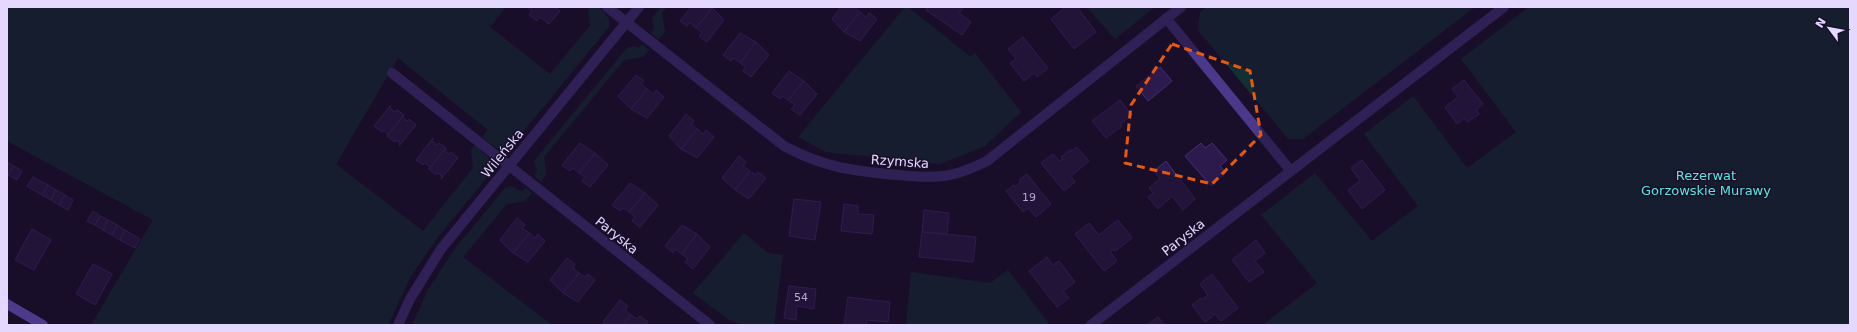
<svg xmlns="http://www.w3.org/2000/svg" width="1857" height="332" font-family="'DejaVu Sans',sans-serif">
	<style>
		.green { fill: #122f34 }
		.building { fill: #2d1a4c; stroke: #492b79 }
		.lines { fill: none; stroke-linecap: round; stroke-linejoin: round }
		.street { stroke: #4a388b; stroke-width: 10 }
		.secondary { stroke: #8d6fff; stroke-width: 10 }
		.marked { fill: none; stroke: #e8590c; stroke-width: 3; stroke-dasharray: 8 5; stroke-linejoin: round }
		.labels { text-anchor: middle; stroke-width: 3; stroke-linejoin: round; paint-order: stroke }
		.number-label { font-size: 11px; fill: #b6a8d2 }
		.street-label { font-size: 13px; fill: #e4d8ff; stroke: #190f2a }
		.park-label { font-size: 13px; fill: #5de6dc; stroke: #190f2a }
	</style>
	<rect width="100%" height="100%" fill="#190f2a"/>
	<g class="green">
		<path d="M7,7h499l-16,20 60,47 40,-48 -2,-19h11l10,12v8l-96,117 -7,5 -11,-2 -13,-10 6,-7 -90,-72 -62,106 87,67 50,-63 -2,-18 4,-5 14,13 3,5 -3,12 -51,62 -27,39 -23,49h-297l62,-105 -146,-79z"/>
		<path d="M661,7h6l-5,6 3,19 -7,7 -7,-6 3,-5 -2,-10z"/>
		<path d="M905,7h3l63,50 4,-4 46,59 -36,34 -45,18 -114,-12 -28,-15z"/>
		<path d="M1087,7h68l-40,32z"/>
		<path d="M1207,7h268l-172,132h-15l-90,-109 2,-18z"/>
		<path d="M1529,7h321v318h-587l54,-42 -56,-68 54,-42 57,68 46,-35 -54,-72 49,-38 54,72 49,-36 -55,-73z"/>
		<path d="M642,44l7,6 -6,7 -19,3 -80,97 2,18 -5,7 -7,-6 3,-5 -3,-10 93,-113 6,-2 6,2z"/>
		<path d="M511,186l11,6 3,-5 7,6 -7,8 -18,3 -44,53 89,68h-140l16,-35 26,-40 51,-62z"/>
		<path d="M744,233l24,20 15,2 -9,70h-30l-15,-5 -36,-27z"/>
		<path d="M1008,270l42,55h-144l5,-53 79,11z"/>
	</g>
	<g class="building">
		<path d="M527,7h28l5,4 -11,13 -9,-7 -3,4 -8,-6 3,-4z"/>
		<path d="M691,7l21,1 -16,20 -6,-5 -3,3 -7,-5z"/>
		<path d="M841,7h13l6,5 -16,20 -12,-13z"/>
		<path d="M928,7h36l-5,6 12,9 -9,13 -36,-25z"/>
		<path d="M1066,7h11l19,25 -22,17 -23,-30z"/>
		<path d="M712,8l12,12 -17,22 -8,-6 3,-3 -6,-5z"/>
		<path d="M860,12l6,5 3,-4 8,6 -17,22 -16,-9z"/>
		<path d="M740,33l16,9 -16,21 -6,-5 -3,3 -8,-6z"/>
		<path d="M1023,37l25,31 -11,9 -3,-4 -10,8 -14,-18 6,-4 -8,-10z"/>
		<path d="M756,42l13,13 -18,22 -8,-6 3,-4 -6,-4z"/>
		<path d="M1160,67l12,14 -24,20 -12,-15z"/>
		<path d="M789,71l15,10 -16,19 -5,-4 -3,3 -8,-6z"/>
		<path d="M636,75l8,6 -3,3 6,5 -16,20 -13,-13z"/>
		<path d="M1464,80l19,24 -7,6 3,4 -12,8 -2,-4 -8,6 -12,-17 13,-10 -6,-8z"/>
		<path d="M804,81l13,13 -17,21 -9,-6 4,-4 -7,-5z"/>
		<path d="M647,89l6,5 3,-4 8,7 -17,21 -16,-9z"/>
		<path d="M1120,100l12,15 -12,9 2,2 -16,12 -14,-17z"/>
		<path d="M391,105l-1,3 5,4 2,-2 7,5 -17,21 1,-2 -5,-4 -1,2 -8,-6z"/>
		<path d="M686,114l8,7 -3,3 6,5 -16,20 -12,-13z"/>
		<path d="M404,115l-1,3 4,3 2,-2 7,6 -17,21 1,-3 -5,-3 -1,2 -7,-6z"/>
		<path d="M697,129l6,5 3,-4 8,7 -17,21 -16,-9z"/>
		<path d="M433,138l-1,3 5,4 2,-2 7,5 -17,21 1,-2 -5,-4 -2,2 -7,-5z"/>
		<path d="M580,143l15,10 -16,20 -6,-5 -3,3 -8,-6z"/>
		<path d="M1201,143l4,5 7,-5 15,17 -7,6 6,7 -15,13 -26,-30z"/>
		<path d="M1077,147l12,14 -18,15 4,6 -11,9 -23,-28 12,-9 6,7 4,-2 -2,-2 9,-7 1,1z"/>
		<path d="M446,148l-1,3 4,3 2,-2 7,6 -17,21 1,-3 -5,-3 -1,2 -7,-6z"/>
		<path d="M595,153l13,12 -18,22 -8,-6 3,-4 -6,-4z"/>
		<path d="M739,156l7,6 -3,4 7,5 -15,19 -13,-12z"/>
		<path d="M1362,160l23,30 -23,19 -14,-19 12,-9 -9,-13z"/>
		<path d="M1166,161l29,38 -12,11 -11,-14 -14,13 -10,-12 5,-4 -4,-5 11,-9 -6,-8z"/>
		<path d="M7,162l7,4 -6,9h-1z"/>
		<path d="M14,166l8,5 -5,9 -9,-5z"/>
		<path d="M750,171l6,4 2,-3 8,6 -17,21 -14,-9z"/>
		<path d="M1027,174l24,30 -15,13 -8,-9 -5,4 -17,-21 8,-6 1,2 6,-5 -2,-2z"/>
		<path d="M33,177l15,8 -6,10 -15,-9z"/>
		<path d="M630,183l15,10 -16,19 -6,-4 -3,3 -8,-6z"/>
		<path d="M48,185l8,5 -5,10 -9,-5z"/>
		<path d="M56,190l9,5 -6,10 -8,-5z"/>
		<path d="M645,193l13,12 -18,22 -8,-6 3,-4 -6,-5z"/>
		<path d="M65,195l8,5 -5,10 -9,-5z"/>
		<path d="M794,199l27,3 -6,38 -26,-4z"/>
		<path d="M844,204l14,2v8l16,1 -2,19 -31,-3z"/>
		<path d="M924,210l25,3 -2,21 -25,-2z"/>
		<path d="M93,211l7,5 -5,9 -8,-4z"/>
		<path d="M100,216l8,4 -5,10 -8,-5z"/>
		<path d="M517,218l8,7 -3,3 7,5 -16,20 -13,-13z"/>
		<path d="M108,220l9,5 -5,10 -9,-5z"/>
		<path d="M1118,220l14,18 -17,13 -1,-2 -4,3 7,9 -13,10 -29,-37 14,-11 10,12z"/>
		<path d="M117,225l8,5 -5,10 -8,-5z"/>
		<path d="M682,225l15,9 -15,20 -7,-5 -2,4 -8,-7z"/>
		<path d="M32,229l19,11 -17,30 -19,-10z"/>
		<path d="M125,230l15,9 -5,9 -15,-8z"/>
		<path d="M922,232l54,5 -3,25 -54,-5z"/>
		<path d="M529,233l6,5 3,-4 7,7 -17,21 -15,-9z"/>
		<path d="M697,234l13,13 -17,22 -8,-7 3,-3 -6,-5z"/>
		<path d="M1256,240l9,13 -10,8 9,11 -15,10 -17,-22z"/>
		<path d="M1047,257l6,8 6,-4 16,21 -12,9 6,7 -12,9 -28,-36z"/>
		<path d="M567,258l8,6 -2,4 6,5 -16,20 -13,-13z"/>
		<path d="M93,264l19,10 -17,31 -19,-11z"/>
		<path d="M579,273l6,4 3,-3 7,6 -17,22 -15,-9z"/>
		<path d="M1212,274l26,34 -17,13 -6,-7 -10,8 -13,-17 9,-7 1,2 6,-5 -8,-11z"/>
		<path d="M789,286l27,3 -2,20 -17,-3 -1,14 -12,-2z"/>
		<path d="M848,297l42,5 -2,20 -21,-2 -1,5h-22z"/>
		<path d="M620,300l8,6 -3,4 6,5 -8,10h-16l-4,-3z"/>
		<path d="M631,315l6,4 3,-3 8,6 -2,3h-23z"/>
		<path d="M1158,317l7,8h-18z"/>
	</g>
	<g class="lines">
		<g class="street">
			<path d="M607,7l177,139c41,22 69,25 114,29 18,2 35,3 52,0 13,-3 25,-8 37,-14l194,-154"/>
			<path d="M1166,18l124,152"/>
			<path d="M392,73l318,252"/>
			<path d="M398,325l12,-26 31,-50 198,-242"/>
			<path d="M1091,325l413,-318"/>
		</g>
		<path class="secondary" d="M7,304l36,21"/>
	</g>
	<path d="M0 0H1857V332H0ZM1172,44l78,27 11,64 -49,49 -87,-21 6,-58z" fill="#190f2a" fill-opacity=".55" fill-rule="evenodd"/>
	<path class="marked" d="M1172,44l78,27 11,64 -49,49 -87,-21 6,-58z"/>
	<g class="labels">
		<g class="number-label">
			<text x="1029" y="201">19</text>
			<text x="801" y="301">54</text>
		</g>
		<g class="street-label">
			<text transform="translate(502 153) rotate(-51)" y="5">Wileńska</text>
			<text transform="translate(900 161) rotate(4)" y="5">Rzymska</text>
			<text transform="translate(617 235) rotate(39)" y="5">Paryska</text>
			<text transform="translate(1183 237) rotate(-38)" y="5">Paryska</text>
		</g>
		<g class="park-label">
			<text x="1706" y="180">Rezerwat<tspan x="1706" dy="15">Gorzowskie Murawy</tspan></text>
		</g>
	</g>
	<rect width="1857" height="332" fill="none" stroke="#e4d8ff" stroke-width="16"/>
	<g transform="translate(1829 28) rotate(302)" stroke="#190f2a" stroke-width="3" paint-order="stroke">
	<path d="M0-3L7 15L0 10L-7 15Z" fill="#e4d8ff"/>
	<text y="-6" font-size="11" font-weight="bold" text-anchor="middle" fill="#e4d8ff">N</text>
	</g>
</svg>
